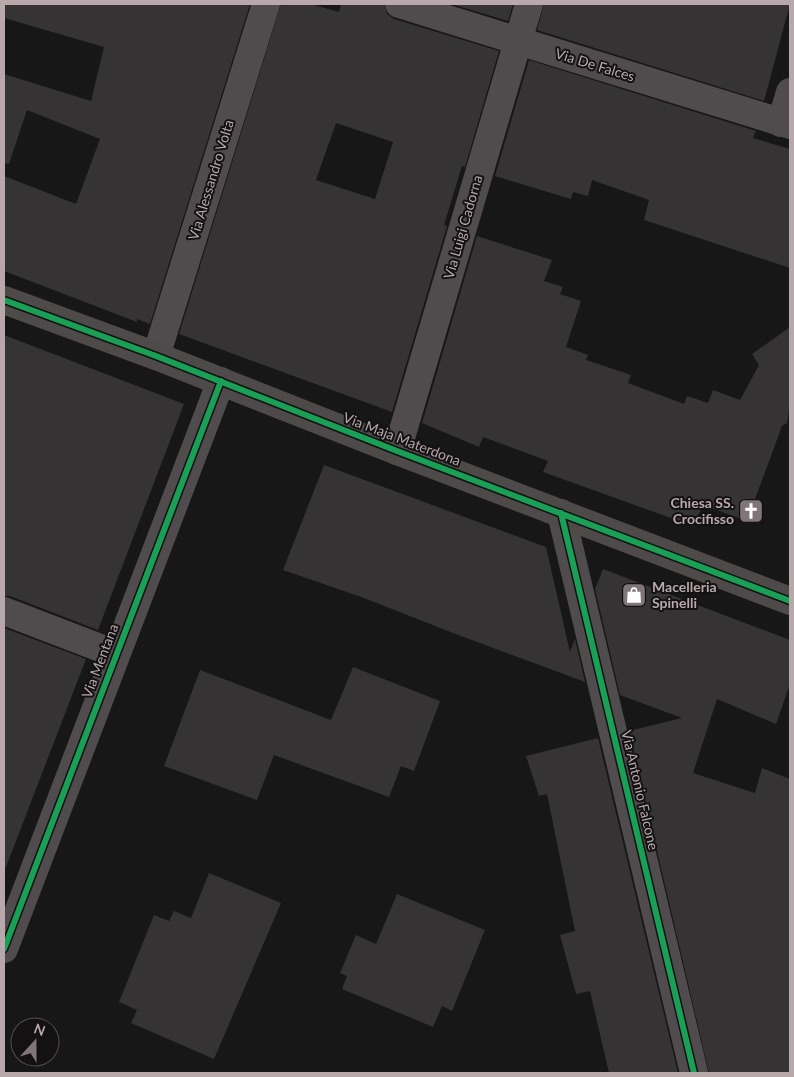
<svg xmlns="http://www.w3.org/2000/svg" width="794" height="1077" font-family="Lato,sans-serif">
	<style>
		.building { fill: #353333; fill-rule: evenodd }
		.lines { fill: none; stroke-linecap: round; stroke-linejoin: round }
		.street { stroke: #504b4c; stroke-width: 28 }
		.secondary { stroke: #4e4a4a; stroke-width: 28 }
		.cycleway-casing { stroke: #131111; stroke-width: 9 }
		.cycleway { stroke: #1a9f57; stroke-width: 6 }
		.labels { text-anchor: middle; stroke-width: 4; stroke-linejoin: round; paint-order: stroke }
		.street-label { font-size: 14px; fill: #b8a8ab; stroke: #131111 }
		.poi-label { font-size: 14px; font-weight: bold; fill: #b8a8ab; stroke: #131111; text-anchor: end }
	</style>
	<rect width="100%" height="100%" fill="#171717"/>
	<g class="building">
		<path d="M4,4h246l-100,320 -13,-5v3l-133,-51v-95l72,28 24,-65 -73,-29 -18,54 -5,-1v-89l87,27 13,-54 -100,-29z"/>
		<path d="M281,4h30l28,8 2,-8h43l3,10 7,5 105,32 -34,116 -3,-1 -18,59 3,1 -55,186 -213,-78zM336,123l57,19 -18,57 -59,-19z"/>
		<path d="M451,4h62l-5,17z"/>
		<path d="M544,4h246l-26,97 -227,-71z"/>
		<path d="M529,60l227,71 -3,7 37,11v119l-146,-48 5,-20 -57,-20 -4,16 -15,-4 -2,7 -76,-23z"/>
		<path d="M477,236l75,24 -8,21 19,6 -3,7 21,7 -15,46 22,8 -2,5 45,15 -3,8 56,21 3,-8 21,7 5,-13 27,10 19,-35 -7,-11 38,-27v77l-3,19 -5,3 -35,95 -44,-16 -10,21 -150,-54 5,-11 -65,-24 -4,10 -57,-24z"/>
		<path d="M4,335l180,69 -86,226 -88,-34h-6z"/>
		<path d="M324,465l222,82 24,105 5,-13 10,43 -132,-49 -89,-35 -81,-28z"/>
		<path d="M603,569l187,71v44l-14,40 -59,-25 -24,74 62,20 7,-25 28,11v294h-81l-80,-342 53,-13 -62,-23 -25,-106z"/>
		<path d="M4,628l82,31 -80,208 -2,-1z"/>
		<path d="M353,667l87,34 -26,70 -13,-5 -12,31 -115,-42 -17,45 -93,-34 36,-96 131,50z"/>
		<path d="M598,738l80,335h-69l-19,-82 -14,3 -16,-59 15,-4 -28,-137 -8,2 -13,-40z"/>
		<path d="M209,873l72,30 -67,156 -83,-36 6,-13 -18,-8 35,-87 15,6 5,-10 17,7z"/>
		<path d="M397,894l88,36 -33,81 -10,-5 -9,21 -91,-38 5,-13 -7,-3 16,-38 20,9z"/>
	</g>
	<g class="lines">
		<g class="street">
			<path d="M399,4l391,121"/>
			<path d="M781,123l9,-31"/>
			<path d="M156,356l110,-352"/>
			<path d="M397,451l132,-447"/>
			<path d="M561,513l133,560"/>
			<path d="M4,611l112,43"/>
			<path d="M4,949l217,-568"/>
		</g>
		<path class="secondary" d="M4,300l152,56 241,95 393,150"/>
		<defs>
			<g id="cycleway">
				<path d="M4,300l152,56 241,95 393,150"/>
				<path d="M561,513l133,560"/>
				<path d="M4,949l217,-568"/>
			</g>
		</defs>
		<use href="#cycleway" class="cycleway-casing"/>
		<use href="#cycleway" class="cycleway"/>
	</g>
	<defs>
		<symbol id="church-square" viewBox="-11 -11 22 22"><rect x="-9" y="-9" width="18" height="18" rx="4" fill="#807577" stroke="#131111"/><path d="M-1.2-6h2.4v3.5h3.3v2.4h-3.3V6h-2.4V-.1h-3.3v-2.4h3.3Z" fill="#fff"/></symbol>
		<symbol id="shop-square" viewBox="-11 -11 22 22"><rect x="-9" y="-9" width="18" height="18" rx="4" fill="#807577" stroke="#131111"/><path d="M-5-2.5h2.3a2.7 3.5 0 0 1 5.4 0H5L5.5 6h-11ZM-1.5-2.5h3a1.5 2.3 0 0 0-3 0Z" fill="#fff"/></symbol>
	</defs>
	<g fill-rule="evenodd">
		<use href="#church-square" x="737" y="497" width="28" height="28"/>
		<use href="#shop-square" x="620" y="581" width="28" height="28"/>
	</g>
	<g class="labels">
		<g class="street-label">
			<text transform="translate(595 65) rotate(17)" y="5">Via De Falces</text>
			<text transform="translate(211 180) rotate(-73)" y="5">Via Alessandro Volta</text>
			<text transform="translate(463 227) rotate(-74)" y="5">Via Luigi Cadorna</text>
			<text transform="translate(402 439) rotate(21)" y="5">Via Maja Materdona</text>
			<text transform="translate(100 661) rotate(-69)" y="5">Via Mentana</text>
			<text transform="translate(640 790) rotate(77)" y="5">Via Antonio Falcone</text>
		</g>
		<g class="poi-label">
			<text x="734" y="508">Chiesa SS.<tspan x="734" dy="16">Crocifisso</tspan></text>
			<text x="652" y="592" text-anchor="start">Macelleria<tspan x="652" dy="16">Spinelli</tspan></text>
		</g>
	</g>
	<rect width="794" height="1077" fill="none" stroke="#b8a8ab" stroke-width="10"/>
	<g transform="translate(35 1042) rotate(21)"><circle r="24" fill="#131111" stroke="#554d4f"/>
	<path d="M0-4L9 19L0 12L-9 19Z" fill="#807577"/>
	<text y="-8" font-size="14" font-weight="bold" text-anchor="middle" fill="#b8a8ab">N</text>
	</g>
</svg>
